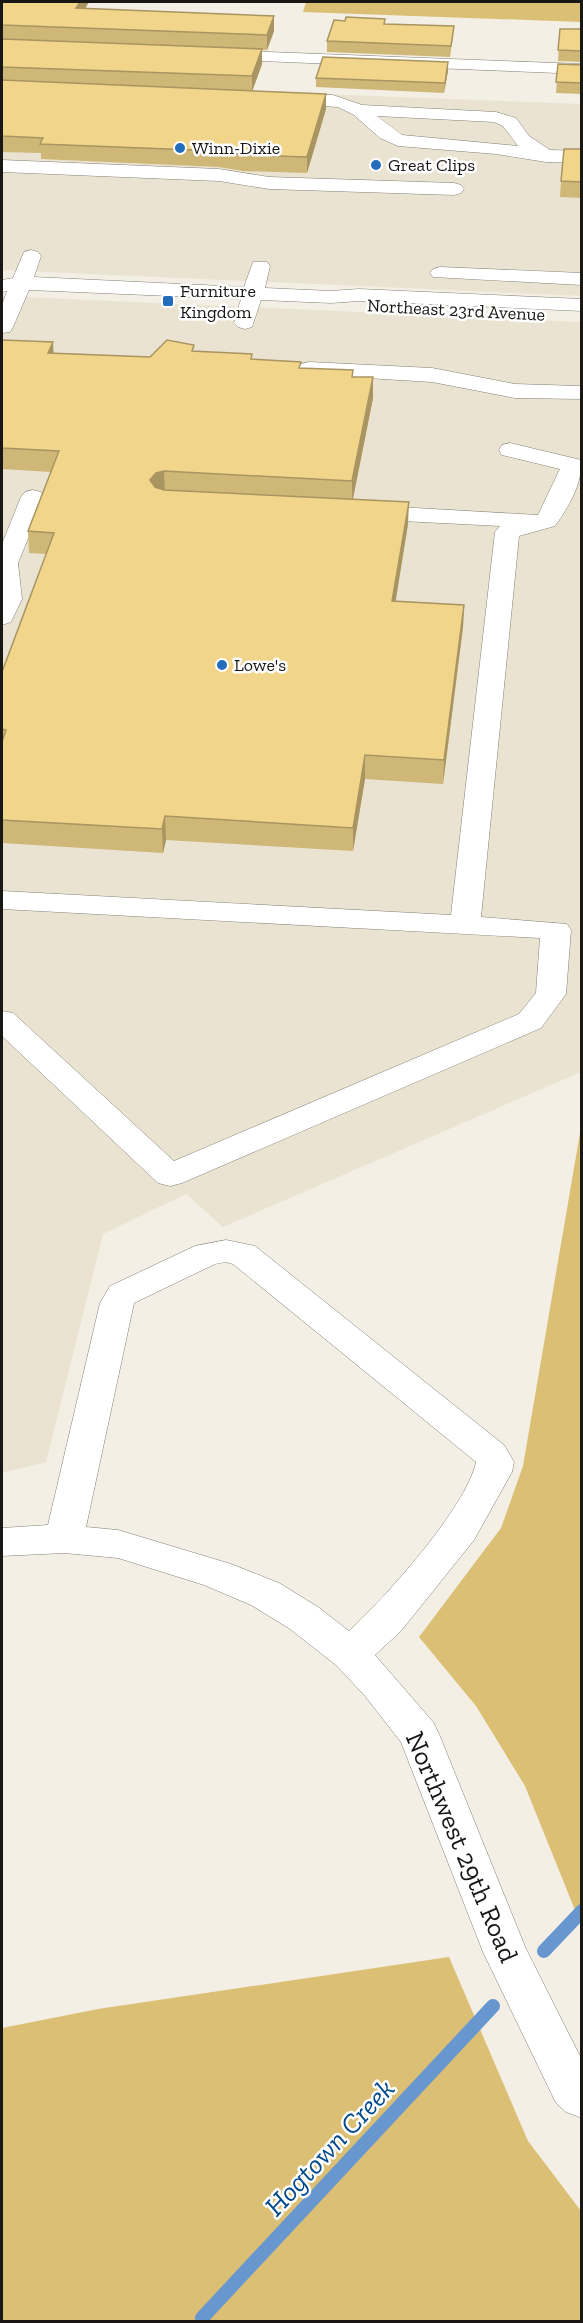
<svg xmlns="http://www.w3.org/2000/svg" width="583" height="2323" font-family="'Zilla Slab',serif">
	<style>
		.built { fill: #eae3d1 }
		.forest { fill: #dbbf75 }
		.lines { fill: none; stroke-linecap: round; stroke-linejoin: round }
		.stream { stroke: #6896cf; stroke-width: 14 }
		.minor-casing { stroke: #848076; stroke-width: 1 }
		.minor { fill: #fff; fill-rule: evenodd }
		.wall { fill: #cfb778 }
		.shaded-wall { fill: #a99561 }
		.building { fill: #f1d58b; stroke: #a99561; stroke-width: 1.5 }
		.poi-dot { fill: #236dbc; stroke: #fff; stroke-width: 2 }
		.labels { text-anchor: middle; stroke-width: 5; stroke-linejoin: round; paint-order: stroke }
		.far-poi-label { font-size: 18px; fill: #191714; stroke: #fff; text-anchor: start }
		.far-street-label { font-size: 18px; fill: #191714; stroke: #fff }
		.near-street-label { font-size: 27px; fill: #191714; stroke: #fff }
		.near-water-label { font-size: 28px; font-style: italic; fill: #01498d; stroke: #fff }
	</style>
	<rect width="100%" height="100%" fill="#f3efe4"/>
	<g class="built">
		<path d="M2,82l579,22v192l-579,-26z"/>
		<path d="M2,296l579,26v750l-358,155 -37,-33 -83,40 -57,228 -44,11z"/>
	</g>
	<g class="forest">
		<path d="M306,2h275v20l-278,-10z"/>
		<path d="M581,1127v798l-56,-139 -49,-80 -57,-69 82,-109 22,-62z"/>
		<path d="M449,1957l79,184 53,70v110h-579v-293l96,-19z"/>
	</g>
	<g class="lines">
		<g class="stream">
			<path d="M544,1951l38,-40"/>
			<path d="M204,2322l-2,-4 291,-312"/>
		</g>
		<defs>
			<g id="minor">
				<path d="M216,50l366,14v10l-372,-15 -3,-4 3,-4z"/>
				<path d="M282,94l51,1 29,10 134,7 20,6 13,18 21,14 32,1v12l-36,-1 -50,-8 -98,-8 -18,-8 -26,-23 -16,-8 -62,-4 -3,-4 3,-4zM377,116l117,6 9,4 15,20 -116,-11z"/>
				<path d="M2,160l217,9 50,8 185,6 7,2 3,4 -3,4 -7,2 -185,-6 -50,-8 -217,-9z"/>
				<path d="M31,250l7,2 3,4 -7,21 210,10 9,-25h14l3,4 -5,22 66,3 28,-2 223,10v12l-223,-10 -28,2 -70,-3 -9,27 -7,2 -7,-2 -4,-4 7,-24 -212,-9 -16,37 -3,5 -8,1v-28l5,-14 -5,1v-12l11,-2 11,-26z"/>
				<path d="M440,267l142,6v12l-149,-8 -3,-4 3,-4z"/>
				<path d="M309,362l123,6 83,16 64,2 3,1v12l-67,-1 -83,-16 -131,-8 -3,-5 3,-5z"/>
				<path d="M510,443l71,17c2,23 -13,48 -26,66l-36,10 -38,381 86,7 4,6 -5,64 -25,34 -359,155 -12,3 -12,-3 -156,-147v-25l11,2 161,148 345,-147 17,-21 4,-55 -538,-29v-18l449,24 44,-383 5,-6 -137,-7 -8,-2 -4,-5 4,-5 8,-2 175,10 22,-46 -58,-14 -3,-5 3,-5z"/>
				<path d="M33,490l8,2 4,5 -27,66 4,36 -11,23 -9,3v-81l19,-47 4,-5z"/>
				<path d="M226,1240l29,6 249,199 10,17 -2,10 -38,68 -73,91 -26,24 58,67 6,12 87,215 56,111v58l-16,-6 -10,-9 -73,-151 -82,-210 -36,-46 -29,-31 -46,-36 -39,-24 -47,-20 -86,-27 -54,-5 -62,3v-28l46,-3 52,-222 10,-17 85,-40zM226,1262l7,2 243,198c-9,45 -92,137 -127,169l-31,-24 -39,-24 -48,-19 -113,-34 -32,-3 48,-224 81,-39z"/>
			</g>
		</defs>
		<use href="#minor" class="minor-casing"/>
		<use href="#minor" class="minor"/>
	</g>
	<g class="wall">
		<path d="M2,2l83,7 189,22 -7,19h-5v14l-10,27 74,3v15l-19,64 -64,-2 -24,-4 -178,-8v-6l-39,-1z"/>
		<path d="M385,19v5l68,13 -3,20 -123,-5v-11l18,-20z"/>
		<path d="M560,29h22v33l-24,-1z"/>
		<path d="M448,62v9l-4,22 -128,-6v-9z"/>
		<path d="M558,64l24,1v29l-26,-1z"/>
		<path d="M582,149v49l-22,-1 1,-16z"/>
		<path d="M2,340l51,2v11l97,4 44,-5 58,8 101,17h20v21l-20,101 55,25 -13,77 69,4 -1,22 -20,157 -78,-5 -12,72 -187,-11 -3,13 -161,-10v-171l44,-118 -17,-1 -1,-22 23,-59 -49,-3z"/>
	</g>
	<g class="shaded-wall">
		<path d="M80,2h9l-12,21 -1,-15z"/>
		<path d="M274,16v15l-7,19v-15z"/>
		<path d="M262,49v15l-10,28v-16z"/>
		<path d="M448,62v9l-4,22 1,-10z"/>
		<path d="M326,94v15l-19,64v-16z"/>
		<path d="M53,342l1,20 -6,-9z"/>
		<path d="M373,377v21l-21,105v-22z"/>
		<path d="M164,471l1,22 -9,2 -6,-15 6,-7z"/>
		<path d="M409,502l-1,22 -16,100v-23z"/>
		<path d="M464,605l-1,22 -20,157 1,-24z"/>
		<path d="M365,755v24l-12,72v-23z"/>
		<path d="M165,816l1,24 -3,13 -1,-24z"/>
	</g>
	<g class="building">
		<path d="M2,2h78l-4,6 198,8 -7,19 -265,-10z"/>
		<path d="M346,17l39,2 -1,5 70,2 -3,20 -124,-5 7,-21 11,1z"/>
		<path d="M560,29h22v22l-24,-1z"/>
		<path d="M2,39l260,10 -10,27 -250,-9z"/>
		<path d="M323,57l125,5 -3,21 -129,-5z"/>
		<path d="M558,64l24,1v18l-26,-1z"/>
		<path d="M2,80l324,14 -19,63 -64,-2 -24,-4 -179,-7 3,-6 -41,-2z"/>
		<path d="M564,149h18v33l-21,-1z"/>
		<path d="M2,340l51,2 -5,11 102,4 17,-17 27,5 -2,6 60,3 -1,5 50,3 -2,6 54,2 -1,7h21l-21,104 -188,-10 -8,2 -6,7 5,7 9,3 245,12 -17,99 72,4 -20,155 -79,-5 -12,73 -188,-12 -3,13 -160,-9v-78l4,-12 -4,-1v-57l52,-139 -26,-2 31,-80 -57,-3z"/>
	</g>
	<g class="poi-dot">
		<circle cx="180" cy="148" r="6"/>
		<circle cx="376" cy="165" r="6"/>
		<rect x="162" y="295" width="12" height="12" rx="3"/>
		<circle cx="222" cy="665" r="6"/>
	</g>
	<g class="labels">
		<g class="far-poi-label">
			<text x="192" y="154">Winn-Dixie</text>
			<text x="388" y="171">Great Clips</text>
			<text x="180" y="297">Furniture<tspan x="180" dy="21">Kingdom</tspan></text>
			<text x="234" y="671">Lowe's</text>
		</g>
		<g class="far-street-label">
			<text transform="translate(456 310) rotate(3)" y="6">Northeast 23rd Avenue</text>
		</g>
		<g class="near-street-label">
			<text transform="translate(462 1847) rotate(67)" y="9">Northwest 29th Road</text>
		</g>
		<g class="near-water-label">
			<text transform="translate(329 2147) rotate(-47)" y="10">Hogtown Creek</text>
		</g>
	</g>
	<rect width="583" height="2323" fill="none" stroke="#191714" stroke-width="6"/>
</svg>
